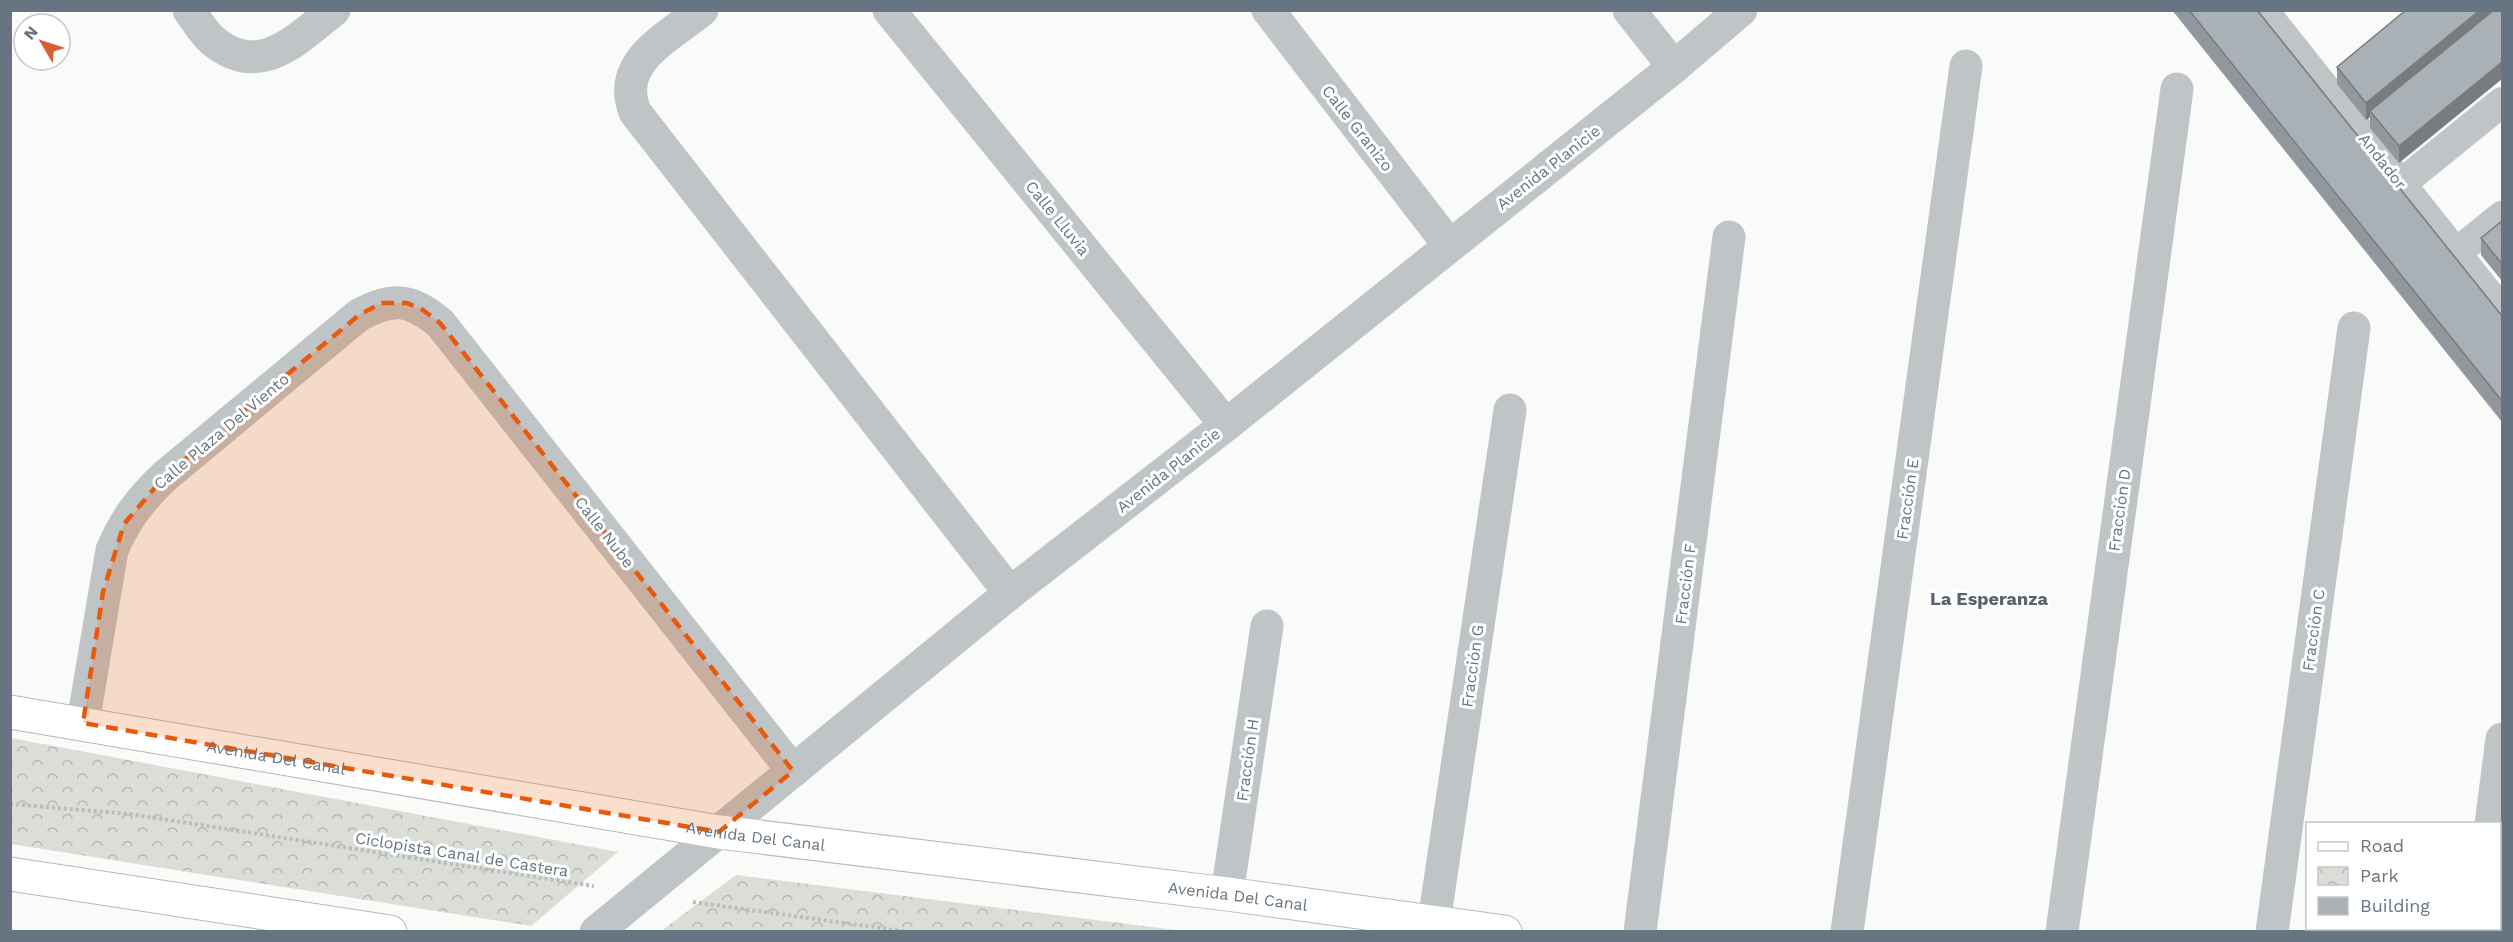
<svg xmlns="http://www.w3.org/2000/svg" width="2513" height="942" font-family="'Work Sans',sans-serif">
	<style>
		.park { fill: url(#park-crowns) }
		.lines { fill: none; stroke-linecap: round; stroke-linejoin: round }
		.secondary-casing { stroke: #b4b9be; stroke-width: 35 }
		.path { stroke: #babdc0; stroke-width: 4; stroke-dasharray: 3 3; stroke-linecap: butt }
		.pedestrian { stroke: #bfc4c7; stroke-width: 30 }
		.minor { stroke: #bfc4c7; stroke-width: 33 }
		.secondary { stroke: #fff; stroke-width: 33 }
		.wall { fill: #91989d }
		.shaded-wall { fill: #767c80 }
		.building { fill: #a9b1b7; stroke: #767c80; stroke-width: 1.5 }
		.marked { fill: #e8590c; fill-opacity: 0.2; stroke: #e8590c; stroke-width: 4.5; stroke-dasharray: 12 8; stroke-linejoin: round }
		.labels { text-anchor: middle; stroke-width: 6; stroke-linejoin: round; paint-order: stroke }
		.street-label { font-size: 16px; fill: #667581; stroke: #fff }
		.neighbourhood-label { font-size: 18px; font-weight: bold; fill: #58636c; stroke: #fff }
	</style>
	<defs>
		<pattern id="park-crowns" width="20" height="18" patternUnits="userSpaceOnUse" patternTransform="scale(1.5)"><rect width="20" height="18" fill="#daded7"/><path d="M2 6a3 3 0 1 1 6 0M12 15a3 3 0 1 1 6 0" fill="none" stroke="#b5b9b4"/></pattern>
	</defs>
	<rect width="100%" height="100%" fill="#fafaf8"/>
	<g class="park">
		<path d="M11,738l607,114 -87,74 -520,-82z"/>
		<path d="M736,875l447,56h-522z"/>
	</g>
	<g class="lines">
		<defs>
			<g id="secondary">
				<path id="s1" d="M10,712l709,120 508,62 278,38"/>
				<path d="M10,874l380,58"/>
			</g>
		</defs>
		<use href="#secondary" class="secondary-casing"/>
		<g class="path">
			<path d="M10,804l120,10 464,72"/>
			<path d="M693,902l216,30"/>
		</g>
		<g class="pedestrian">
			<path d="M2263,10l239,301"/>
			<path d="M2401,184l101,-82"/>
			<path d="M2456,253l46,-37"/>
		</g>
		<g class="minor">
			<path d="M189,10c7,10 14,22 23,30 47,40 84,0 122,-30"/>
			<path d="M702,10c-34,28 -87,51 -67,102l375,481"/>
			<path d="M889,10l337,415"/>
			<path d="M1268,10l181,235"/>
			<path d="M1629,10l45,57"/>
			<path d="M83,723l29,-173c14,-32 28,-50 53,-74l194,-161c35,-18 50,-17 81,8l353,448"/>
			<path d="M2491,824l11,-85"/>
			<path d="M1227,894l40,-268"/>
			<path d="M1434,922l76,-512"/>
			<path d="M596,932l414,-339 216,-168 448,-358 67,-57"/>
			<path d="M1640,932l89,-695"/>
			<path d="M1847,932l119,-866"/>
			<path d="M2062,932l115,-843"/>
			<path d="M2272,932l82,-604"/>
			<path d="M2476,932v-4"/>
		</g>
		<use href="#secondary" class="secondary"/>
	</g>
	<g class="wall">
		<path d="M2172,10h85l245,306v106z"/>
		<path d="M2406,10l-7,153 -29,-35v-11l-4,3 -29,-36v-17z"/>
		<path d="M2502,221v60l-21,-26v-17z"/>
	</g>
	<g class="shaded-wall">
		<path d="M2480,10h21l-131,101v6l-4,3v-17z"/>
		<path d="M2502,62v17l-103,84v-17z"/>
	</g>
	<g class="building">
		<path d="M2189,10h68l245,306v85z"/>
		<path d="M2406,10h74l-114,93 -29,-36z"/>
		<path d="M2494,10h8v52l-103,84 -29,-35z"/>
		<path d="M2502,221v43l-21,-26z"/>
	</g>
	<path class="marked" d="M382,303h25l16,7 17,13 353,448 -74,61 -636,-109 20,-131 21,-68 41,-48 194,-161z"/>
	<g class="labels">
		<g class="street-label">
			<text transform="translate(1358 128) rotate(52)" y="6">Calle Granizo</text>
			<text transform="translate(2383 161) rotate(52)" y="6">Andador</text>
			<text transform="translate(1548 167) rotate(-38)" y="6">Avenida Planicie</text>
			<text transform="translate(1058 218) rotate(51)" y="6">Calle Lluvia</text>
			<text transform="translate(221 431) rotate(-40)" y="6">Calle Plaza Del Viento</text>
			<text transform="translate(1168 470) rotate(-38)" y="6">Avenida Planicie</text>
			<text transform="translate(1907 499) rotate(-82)" y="6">Fracción E</text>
			<text transform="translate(2119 510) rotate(-82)" y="6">Fracción D</text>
			<text transform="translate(605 532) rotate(52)" y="6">Calle Nube</text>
			<text transform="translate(1685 584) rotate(-83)" y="6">Fracción F</text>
			<text transform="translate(2313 630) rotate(-82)" y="6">Fracción C</text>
			<text transform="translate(1472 666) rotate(-82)" y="6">Fracción G</text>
			<text dy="6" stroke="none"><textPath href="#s1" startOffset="270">Avenida Del Canal</textPath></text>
			<text transform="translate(1247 760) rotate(-82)" y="6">Fracción H</text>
			<text dy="6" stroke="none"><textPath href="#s1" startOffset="756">Avenida Del Canal</textPath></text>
			<text transform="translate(462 854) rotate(9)" y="6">Ciclopista Canal de Castera</text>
			<text dy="6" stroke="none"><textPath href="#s1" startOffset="1242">Avenida Del Canal</textPath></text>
		</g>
		<g class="neighbourhood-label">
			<text x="1989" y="605">La Esperanza</text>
		</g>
	</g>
	<rect width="2513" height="942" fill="none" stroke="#667581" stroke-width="24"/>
	<rect x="2306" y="822" width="195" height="108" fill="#ffffff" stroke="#c2c8cd" stroke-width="1.5"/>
	<rect x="2318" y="842" width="30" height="9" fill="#ffffff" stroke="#c2c8cd" stroke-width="1.5"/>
	<text x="2360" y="852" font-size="18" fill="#667581">Road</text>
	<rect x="2318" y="867" width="30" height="18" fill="url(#park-crowns)" stroke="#c2c8cd" stroke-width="1.5"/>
	<text x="2360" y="882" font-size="18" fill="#667581">Park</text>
	<rect x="2318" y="897" width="30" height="18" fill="#a9b1b7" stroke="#c2c8cd" stroke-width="1.5"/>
	<text x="2360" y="912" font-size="18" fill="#667581">Building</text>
	<g transform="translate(42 42) rotate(309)"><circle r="28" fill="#ffffff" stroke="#c2c8cd" stroke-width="1.5"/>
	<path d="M0-4.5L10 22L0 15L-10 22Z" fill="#d95e38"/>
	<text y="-9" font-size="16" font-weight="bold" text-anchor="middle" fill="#667581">N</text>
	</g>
</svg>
